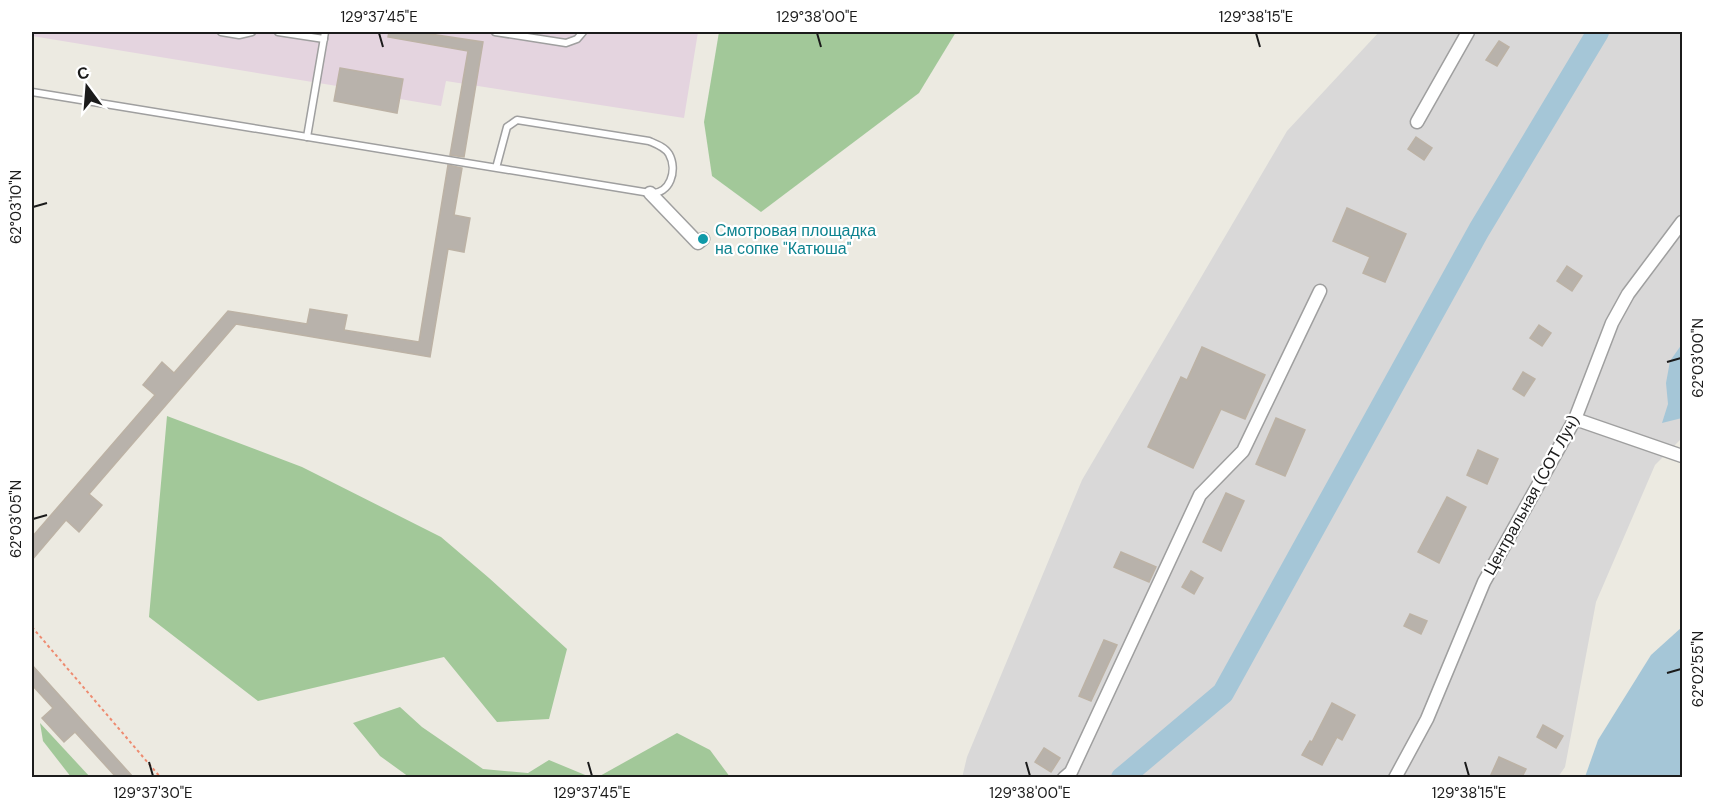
<svg xmlns="http://www.w3.org/2000/svg" width="1714" height="809" font-family="'DM Sans',sans-serif">
	<style>
		.residential { fill: #d9d8d8 }
		.industrial { fill: #e4d4df }
		.forest { fill: #a2c899 }
		.water { fill: #a5c6d7 }
		.lines { fill: none; stroke-linecap: round; stroke-linejoin: round }
		.river { stroke: #a5c6d7; stroke-width: 22 }
		.building { fill: #b8b2ab; stroke: #bcb2a5; stroke-width: 1.5 }
		.lane-casing { stroke: #9f9f9f; stroke-width: 9 }
		.street-casing { stroke: #9f9f9f; stroke-width: 15 }
		.path { stroke: #ee8b70; stroke-width: 2; stroke-dasharray: 3 3; stroke-linecap: butt }
		.lane { stroke: #fff; stroke-width: 6 }
		.street { stroke: #fff; stroke-width: 12 }
		.ticks { fill: none; stroke: #1b1b1b; stroke-width: 2 }
		.culture-dot { fill: #0f9aa8; stroke: #fff; stroke-width: 2 }
		.labels { text-anchor: middle; stroke-width: 4.5; stroke-linejoin: round; paint-order: stroke }
		.culture-label { font-size: 16px; fill: #0d838f; stroke: #fff; text-anchor: start }
		.street-label { font-size: 16px; fill: #1b1b1b; stroke: #fff }
		.neatline { fill: none; stroke: #1b1b1b; stroke-width: 2 }
		.ticks-label { font-size: 15px; text-anchor: middle; fill: #1b1b1b }
	</style>
	<rect width="100%" height="100%" fill="#eceae1"/>
	<path class="residential" d="M1379,32h303v406l-27,27 -59,137 -31,165 -7,10 -596,1 5,-21 115,-277 205,-349z"/>
	<path class="industrial" d="M32,32h666l-14,86 -238,-37 -5,25 -41,-7 -3,14 -63,-12 3,-15 -305,-50z"/>
	<g class="forest">
		<path d="M719,32h237l-37,61 -158,119 -49,-36 -8,-54z"/>
		<path d="M167,416l135,51 139,70 48,41 78,71 -18,70 -52,3 -53,-65 -186,44 -109,-84z"/>
		<path d="M400,707l22,20 61,42 45,4 21,-13 41,17h-181l-29,-21 -27,-33z"/>
		<path d="M40,723l50,54h-19l-28,-36z"/>
		<path d="M677,733l33,17 20,27h-132z"/>
	</g>
	<g class="water">
		<path d="M1682,344v74l-20,5 6,-19 -2,-21 4,-22z"/>
		<path d="M1682,627v150h-97l13,-37 53,-85z"/>
	</g>
	<g class="lines">
		<path class="river" d="M1122,778l101,-85 256,-463 119,-198"/>
	</g>
	<g class="building">
		<path d="M389,32h28l66,10 -19,115 -14,-2 18,-104 -80,-14z"/>
		<path d="M1499,41l10,6 -12,19 -11,-6z"/>
		<path d="M340,68l63,11 -6,34 -63,-12z"/>
		<path d="M1416,137l16,11 -8,12 -16,-11z"/>
		<path d="M448,165l14,3 -8,47 16,3 -6,34 -16,-3 -18,108 -194,-33 -147,170 13,11 -23,27 -13,-12 -34,40v-23l123,-142 -12,-10 19,-23 12,11 54,-62 79,13 3,-15 37,6 -3,15 75,12z"/>
		<path d="M1347,208l59,26 -21,48 -22,-9 7,-16 -37,-16z"/>
		<path d="M1567,266l15,10 -10,15 -15,-10z"/>
		<path d="M1539,325l12,8 -9,13 -12,-8z"/>
		<path d="M1202,347l63,28 -20,44 -24,-10 -28,59 -45,-21 33,-70 6,3z"/>
		<path d="M1523,372l12,7 -11,17 -11,-7z"/>
		<path d="M1276,418l29,12 -20,46 -29,-12z"/>
		<path d="M1478,450l20,9 -11,25 -20,-9z"/>
		<path d="M1226,493l18,8 -23,50 -18,-9z"/>
		<path d="M1447,497l19,10 -27,56 -21,-11z"/>
		<path d="M1121,552l35,15 -7,15 -35,-15z"/>
		<path d="M1191,571l12,7 -9,16 -12,-7z"/>
		<path d="M1410,614l17,7 -6,13 -17,-8z"/>
		<path d="M1104,640l13,5 -26,56 -12,-5z"/>
		<path d="M32,665l101,112h-17l-41,-45 -11,10 -22,-24 11,-10 -21,-23z"/>
		<path d="M1332,703l23,12 -13,25 -5,-3 -15,28 -20,-10 8,-14 2,1z"/>
		<path d="M1543,725l20,11 -7,12 -19,-11z"/>
		<path d="M1044,748l16,10 -9,14 -16,-10z"/>
		<path d="M1499,757l27,12 -4,8h-32z"/>
	</g>
	<g class="lines">
		<defs>
			<g id="lane">
				<path d="M221,32l18,3 13,-3"/>
				<path d="M278,32l46,7"/>
				<path d="M495,32l71,11 11,-4 6,-7"/>
				<path d="M32,92l618,101c20,2 28,-23 19,-39 -4,-7 -13,-10 -20,-13l-132,-21 -10,7 -11,41"/>
				<path d="M307,137l18,-105"/>
			</g>
			<g id="street">
				<path d="M1417,122l51,-90"/>
				<path d="M650,193l48,50 5,-4"/>
				<path d="M1575,419l107,37"/>
				<path d="M1064,778l7,-6 129,-277 43,-44 77,-160"/>
				<path d="M1395,778l32,-59 57,-137 91,-163 37,-96 16,-29 54,-72"/>
			</g>
		</defs>
		<use href="#lane" class="lane-casing"/>
		<use href="#street" class="street-casing"/>
		<path class="path" d="M32,627l129,151"/>
		<use href="#lane" class="lane"/>
		<use href="#street" class="street"/>
	</g>
	<path class="ticks" d="M379,33l4,14M817,33l4,14M1256,33l4,14M33,207l14,-4M1667,362l14,-4M33,519l14,-4M1667,673l14,-4M149,762l4,14M588,762l4,14M1026,762l4,14M1465,762l4,14"/>
	<circle class="culture-dot" cx="703" cy="239" r="6"/>
	<g class="labels">
		<g class="culture-label">
			<text x="715" y="236">Смотровая площадка<tspan x="715" dy="18">на сопке "Катюша"</tspan></text>
		</g>
		<g class="street-label">
			<text transform="translate(1531 495) rotate(-61)" y="6">Центральная (СОТ Луч)</text>
		</g>
	</g>
	<rect width="1714" height="809" fill="none" stroke="#ffffff" stroke-width="66"/>
	<g transform="translate(87 87) rotate(344)" stroke="#ffffff" stroke-width="4.5" paint-order="stroke">
	<path d="M0-4.5L10 22L0 15L-10 22Z" fill="#1b1b1b"/>
	<text y="-9" font-size="16" font-weight="bold" text-anchor="middle" fill="#1b1b1b">С</text>
	</g>
	<rect x="33" y="33" width="1648" height="743" class="neatline"/>
	<g class="ticks-label">
		<text x="379" y="22">129°37'45"E</text>
		<text x="817" y="22">129°38'00"E</text>
		<text x="1256" y="22">129°38'15"E</text>
		<text transform="translate(16 207) rotate(-90)" y="5">62°03'10"N</text>
		<text transform="translate(1698 358) rotate(-90)" y="5">62°03'00"N</text>
		<text transform="translate(16 519) rotate(-90)" y="5">62°03'05"N</text>
		<text transform="translate(1698 669) rotate(-90)" y="5">62°02'55"N</text>
		<text x="153" y="798">129°37'30"E</text>
		<text x="592" y="798">129°37'45"E</text>
		<text x="1030" y="798">129°38'00"E</text>
		<text x="1469" y="798">129°38'15"E</text>
	</g>
</svg>
